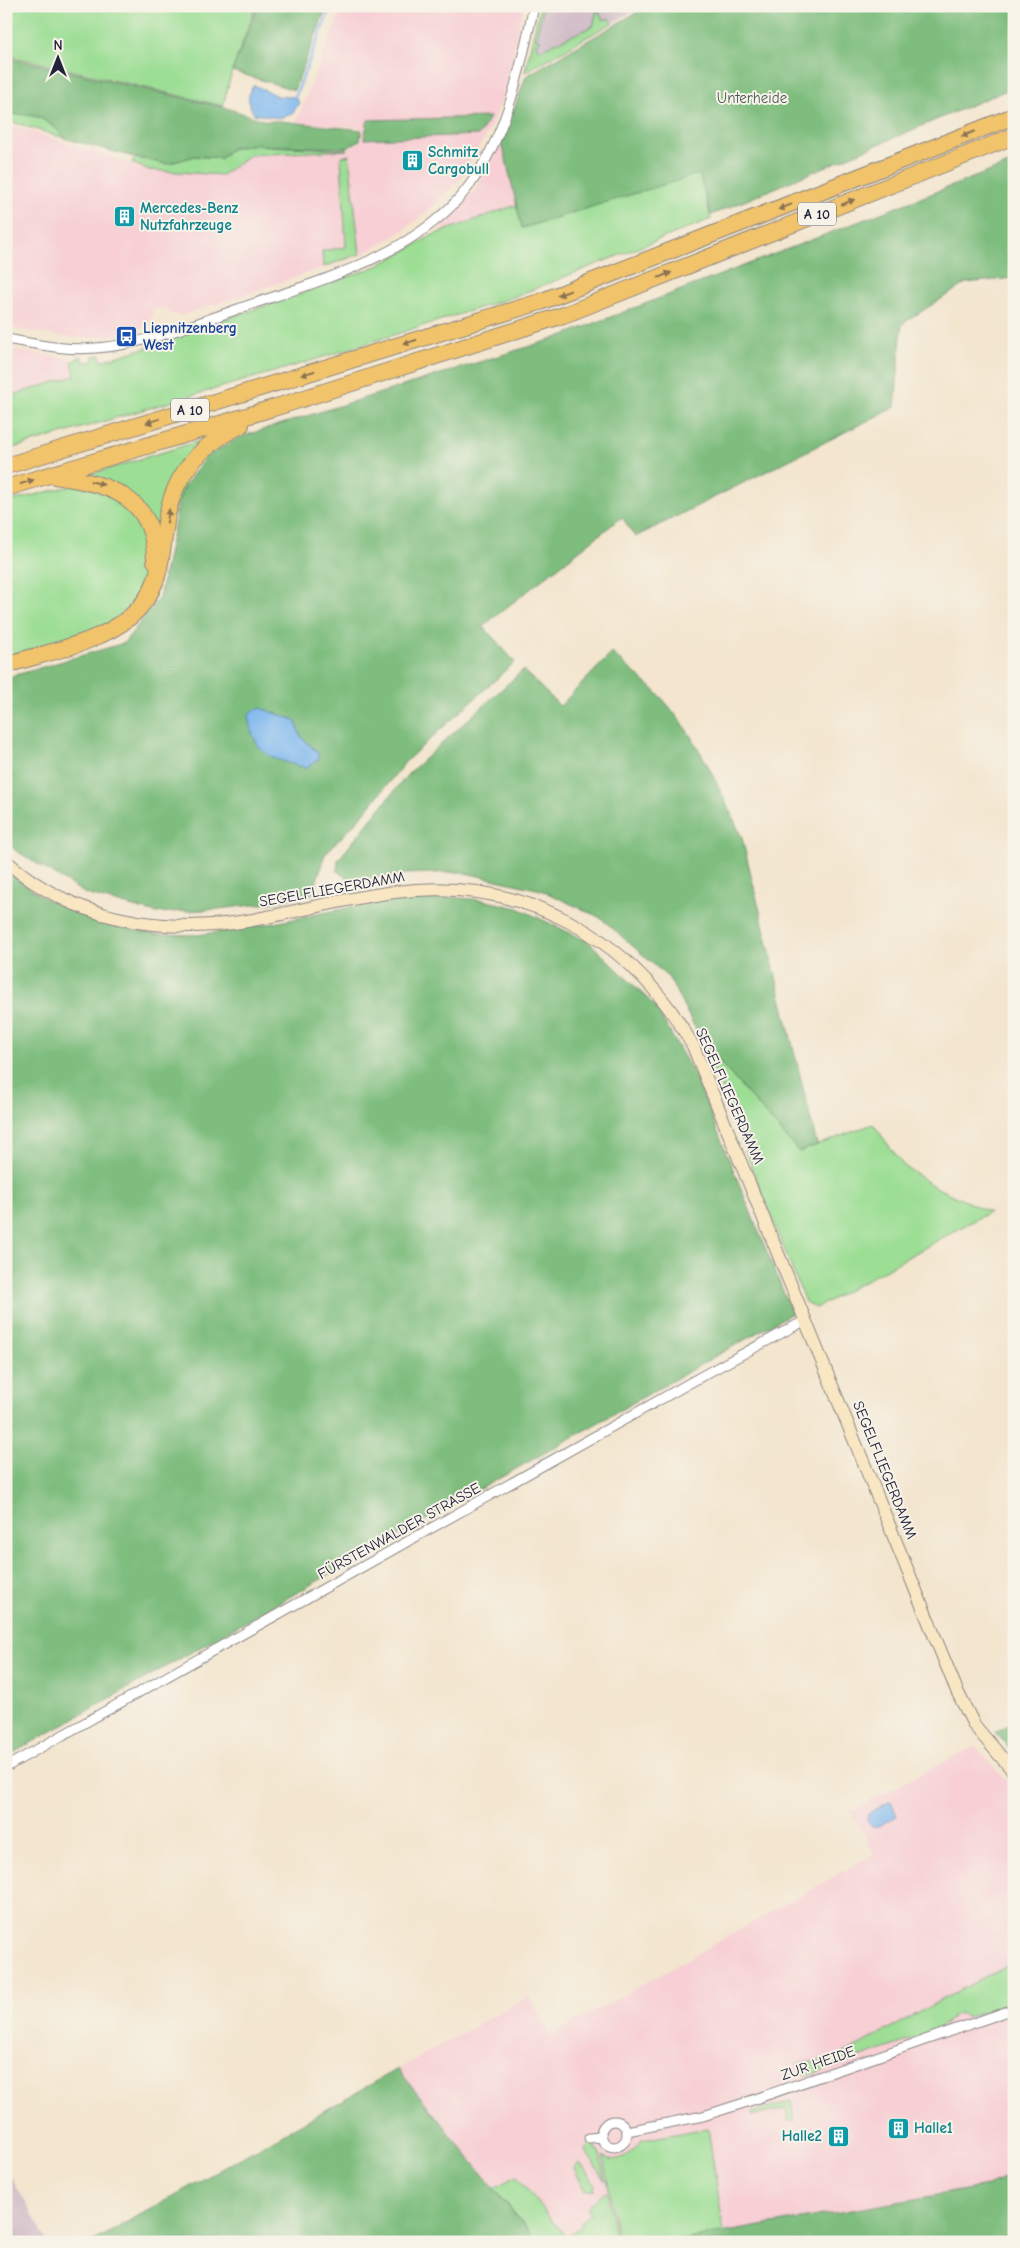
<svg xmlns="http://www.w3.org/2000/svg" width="1020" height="2248" font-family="'Comic Neue',sans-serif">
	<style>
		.built { fill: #f7cfd4 }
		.industrial { fill: #d2bdc8 }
		.green { fill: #9dde95; stroke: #608068 }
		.forest { fill: #7ebd7e; stroke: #50705c; fill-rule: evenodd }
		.water { fill: #7eb8ef; stroke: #506d95 }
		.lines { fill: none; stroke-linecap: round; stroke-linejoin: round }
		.stream { stroke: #7eb8ef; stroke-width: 2.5 }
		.street-casing { stroke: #8a8484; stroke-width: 11 }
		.secondary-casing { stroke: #8a8484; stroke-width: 14 }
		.highway-casing { stroke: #8a8484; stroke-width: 18 }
		.street { stroke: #fff; stroke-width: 9 }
		.secondary { stroke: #f9e7c3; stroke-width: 12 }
		.highway { stroke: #f1c36a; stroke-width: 16 }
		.oneway { fill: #8a7252 }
		.labels { text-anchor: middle; stroke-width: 4; stroke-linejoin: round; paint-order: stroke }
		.shield { fill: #f7f3e8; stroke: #62616f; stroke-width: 1 }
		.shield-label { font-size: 14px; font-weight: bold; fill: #22223b }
		.park-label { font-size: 15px; fill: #475a56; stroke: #f7f3e8 }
		.culture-label { font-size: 15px; font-weight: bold; fill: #0d838f; stroke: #f7f3e8; text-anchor: start }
		.transit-label { font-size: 15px; font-weight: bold; fill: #164399; stroke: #f7f3e8; text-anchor: start }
		.street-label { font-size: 15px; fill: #22223b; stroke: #f7f3e8 }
	</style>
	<rect width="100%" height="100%" fill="#f7f3e8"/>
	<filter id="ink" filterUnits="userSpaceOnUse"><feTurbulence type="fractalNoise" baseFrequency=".02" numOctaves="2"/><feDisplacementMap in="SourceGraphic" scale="10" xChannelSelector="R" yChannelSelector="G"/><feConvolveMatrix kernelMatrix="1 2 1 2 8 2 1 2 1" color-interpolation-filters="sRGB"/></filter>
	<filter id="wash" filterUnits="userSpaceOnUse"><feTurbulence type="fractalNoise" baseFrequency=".0096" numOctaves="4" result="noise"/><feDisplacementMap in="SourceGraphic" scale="20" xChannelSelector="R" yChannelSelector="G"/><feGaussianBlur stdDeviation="1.12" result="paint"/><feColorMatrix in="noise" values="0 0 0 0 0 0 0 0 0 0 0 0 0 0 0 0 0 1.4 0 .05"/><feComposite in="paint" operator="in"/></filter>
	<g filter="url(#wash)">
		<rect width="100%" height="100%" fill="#f3e5ce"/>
		<g class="built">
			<path d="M343,6h180l-19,88 -14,34 -30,51 -32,32 -27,21 -40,23 -178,60 -12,-1 -4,-6 -14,1 -2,14 -6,4 -29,7 -30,4 -27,-2 -53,-9v-204l143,47 73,5 28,-20 98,-5 13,-9 3,-13 -68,-6z"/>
			<path d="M501,146l3,5 12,54 -72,26 -4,-5 33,-33z"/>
			<path d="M6,349l63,9 7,18 -70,21z"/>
			<path d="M975,1746l39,43v385l-26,12 -318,56h-133l-139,-173 131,-73 22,40 323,-182 -23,-43z"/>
		</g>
		<g class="industrial">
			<path d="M540,6h102l-118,67z"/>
			<path d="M6,2168l42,74h-42z"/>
		</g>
		<g class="green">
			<path d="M6,6h250l-24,65 -9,35 -217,-51z"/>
			<path d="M540,6h3l-7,33 5,1 -5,4 3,6 54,-24 4,-17 6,11 6,-2 3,5 -87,49z"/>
			<path d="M11,113c30,3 34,5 56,26l-61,-19v-6z"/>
			<path d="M250,145l98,5 -98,5 -28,20 -73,-5 -17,-7 1,-3 4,-2 30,6 28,-8 27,2 9,-9z"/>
			<path d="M349,155l11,99 -37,13 -1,-16 24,-4 -5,-90z"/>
			<path d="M700,173l11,46 -200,79 -207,65 -298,87v-53l69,-21 -3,-15 6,-2v-2h4l1,5h10l1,-6 6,-1 1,5h4l44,-13 5,-4 158,-53 65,-24 56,-31 83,-30 7,23z"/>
			<path d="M206,439l-6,7 -40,102 -7,-22 -68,-50z"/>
			<path d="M75,485c6,1 13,2 19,3 7,2 31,16 36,21 28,29 22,77 -7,103 -27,25 -81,34 -117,44v-154z"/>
			<path d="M703,1043l96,109 74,-28 31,42 31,21 54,25 -173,96 -11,-6z"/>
			<path d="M1012,1962l2,1v39l-45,15 -10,-4 -5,2 -18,16 -129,45 -4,-2 -6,-10 36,-5z"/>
			<path d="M791,2101l3,20 -5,1 -3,-13 -33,7 -1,-3z"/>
			<path d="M708,2128l16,105 -51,9h-55l-15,-86c16,10 29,-4 39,-16z"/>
			<path d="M591,2142l9,12 5,27 -20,-31z"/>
			<path d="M578,2163l5,3 12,18 -1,6 -9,1 -11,-23z"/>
			<path d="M516,2176l51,62 14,-12 1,-6 8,-6 -4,-6 21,-17 9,51h-78l-44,-54z"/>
		</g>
		<g class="forest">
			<path d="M258,6h69l-33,84 -62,-19z"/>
			<path d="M648,6h366v81l-303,128 -12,-41 -177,54 -18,-77 -3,-5 25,-70z"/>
			<path d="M6,57l220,51 40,13h14l82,9 -2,10 -13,8 -97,-3 -19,3 -9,10 -27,-2 -28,8 -29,-6 -71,-19 -14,-13 -17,-11 -30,-1z"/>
			<path d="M490,117l-11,18 -115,4 4,-19z"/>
			<path d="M1014,162v116l-48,5 -64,41 -7,83 -260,130 -13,-20 -139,109 32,36 -109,99 -45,56 -36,37 -12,39 -43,10 -52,6 -62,4 -70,-19 -71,-44 -9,-11v-161l118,-35 35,-45 22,-105 24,-36 35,-20 316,-99zM260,708l35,12 6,17 16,15z"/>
			<path d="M612,653c14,13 29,25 43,38 40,40 64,96 87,147l75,307 -18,7 -96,-109 -34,-65 -68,-60 -60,-28 -80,-18 -58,2 -52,7 -14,-10 1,-11 71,-87 114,-103 37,36z"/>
			<path d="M6,871l38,27 31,15 37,13 43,8 43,1 82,-13 105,-22 49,-4 48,4 36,8 71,34 65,63 40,69 98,239 -786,444z"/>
			<path d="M1014,1722v31l-19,-21z"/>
			<path d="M398,2069l139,173h-445z"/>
			<path d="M1014,2174v68h-344l318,-56z"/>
		</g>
		<g class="water">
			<path d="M254,85l23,11 18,1 4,6 -7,11 -12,4 -26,-4c-6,-11 -8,-18 0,-29z"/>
			<path d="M260,708l35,12 6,17 16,15 2,7 -13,9c-36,-11 -50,-10 -58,-51l4,-6z"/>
			<path d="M889,1802l3,1 5,13 -19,10h-6l-5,-6 1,-6z"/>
		</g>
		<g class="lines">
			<path class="stream" d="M295,97l36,-91"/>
		</g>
	</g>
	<g filter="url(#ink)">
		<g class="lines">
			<defs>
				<g id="street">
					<path d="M6,339c30,5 60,12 90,9 46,-3 96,-23 139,-38 79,-28 181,-53 234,-124 39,-53 51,-117 65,-180"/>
					<path d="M6,1767l705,-396 95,-51"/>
					<circle cx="614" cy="2134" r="13"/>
					<path d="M627,2131l76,-15 41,-13 270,-94"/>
					<path d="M589,2138l13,-1"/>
				</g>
				<path id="secondary" d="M6,861c67,59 155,74 241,60 50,-9 98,-23 148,-29 126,-16 237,43 298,154l264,645 17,34 40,47"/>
				<g id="highway">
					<path d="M6,466l534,-164 474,-186"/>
					<path d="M55,476c54,8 100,20 100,85"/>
					<path d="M6,488l277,-83 281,-90 450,-179"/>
					<path d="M6,665c38,-12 94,-22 124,-48 34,-29 30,-62 37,-101 8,-43 35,-72 74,-91"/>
				</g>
			</defs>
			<use href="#street" class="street-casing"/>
			<use href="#secondary" class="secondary-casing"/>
			<use href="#highway" class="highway-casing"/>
			<use href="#street" class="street"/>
			<use href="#secondary" class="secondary"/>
			<use href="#highway" class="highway"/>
		</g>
		<defs><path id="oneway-solid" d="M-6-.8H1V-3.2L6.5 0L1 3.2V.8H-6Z" transform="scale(1.25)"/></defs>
		<g class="oneway">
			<use href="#oneway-solid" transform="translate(968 134) rotate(158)"/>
			<use href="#oneway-solid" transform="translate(848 202) rotate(-22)"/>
			<use href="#oneway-solid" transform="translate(785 207) rotate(158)"/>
			<use href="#oneway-solid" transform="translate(665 275) rotate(-22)"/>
			<use href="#oneway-solid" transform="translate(564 293) rotate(159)"/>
			<use href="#oneway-solid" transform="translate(410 342) rotate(163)"/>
			<use href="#oneway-solid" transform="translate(308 373) rotate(163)"/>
			<use href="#oneway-solid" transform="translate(153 421) rotate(163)"/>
			<use href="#oneway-solid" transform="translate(27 482) rotate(-17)"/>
			<use href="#oneway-solid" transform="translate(97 483) rotate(15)"/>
			<use href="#oneway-solid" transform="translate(168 516) rotate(-80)"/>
		</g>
	</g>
	<defs>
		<symbol id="building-square" viewBox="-11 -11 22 22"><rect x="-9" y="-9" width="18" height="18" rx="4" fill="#0f9aa8" stroke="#f7f3e8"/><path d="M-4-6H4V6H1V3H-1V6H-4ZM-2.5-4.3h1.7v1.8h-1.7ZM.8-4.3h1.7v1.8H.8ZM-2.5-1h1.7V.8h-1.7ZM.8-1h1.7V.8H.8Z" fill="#fff"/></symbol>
		<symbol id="bus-square" viewBox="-11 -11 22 22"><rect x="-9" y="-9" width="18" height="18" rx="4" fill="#1a4fb4" stroke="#f7f3e8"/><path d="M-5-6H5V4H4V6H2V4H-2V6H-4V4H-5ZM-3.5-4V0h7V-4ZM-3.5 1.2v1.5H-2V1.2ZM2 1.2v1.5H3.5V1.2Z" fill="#fff"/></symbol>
	</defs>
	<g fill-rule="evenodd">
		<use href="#building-square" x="400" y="148" width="25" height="25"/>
		<use href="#building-square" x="112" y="204" width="25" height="25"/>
		<use href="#bus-square" x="114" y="324" width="25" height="25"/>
		<use href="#building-square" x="886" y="2116" width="25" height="25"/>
		<use href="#building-square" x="826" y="2124" width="25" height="25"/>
	</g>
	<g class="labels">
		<g class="shield">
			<rect x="798" y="202.5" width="38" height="23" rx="4"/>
			<rect x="171" y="398.5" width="38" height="23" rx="4"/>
		</g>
		<g class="shield-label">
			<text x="817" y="219">A 10</text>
			<text x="190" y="415">A 10</text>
		</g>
		<g class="park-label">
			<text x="752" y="103">Unterheide</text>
		</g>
		<g class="culture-label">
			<text x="428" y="157">Schmitz<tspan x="428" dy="17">Cargobull</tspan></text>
			<text x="140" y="213">Mercedes-Benz<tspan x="140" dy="17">Nutzfahrzeuge</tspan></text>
			<text x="914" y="2133">Halle1</text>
			<text x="822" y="2141" text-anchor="end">Halle2</text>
		</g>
		<g class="transit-label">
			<text x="143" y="333">Liepnitzenberg<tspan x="143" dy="17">West</tspan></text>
		</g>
		<g class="street-label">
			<text transform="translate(332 889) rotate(-10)" y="5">SEGELFLIEGERDAMM</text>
			<text transform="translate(730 1096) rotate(66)" y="5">SEGELFLIEGERDAMM</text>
			<text transform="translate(885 1470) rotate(68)" y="5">SEGELFLIEGERDAMM</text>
			<text transform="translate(399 1531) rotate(-29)" y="5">FÜRSTENWALDER STRASSE</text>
			<text transform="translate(818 2063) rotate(-19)" y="5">ZUR HEIDE</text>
		</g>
	</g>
	<rect width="1020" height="2248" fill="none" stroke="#f7f3e8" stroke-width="25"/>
	<g transform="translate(58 58)" stroke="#f7f3e8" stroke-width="4" paint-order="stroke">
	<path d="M0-4L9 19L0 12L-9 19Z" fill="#22223b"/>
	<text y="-8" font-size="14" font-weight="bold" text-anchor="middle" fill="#22223b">N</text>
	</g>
</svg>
